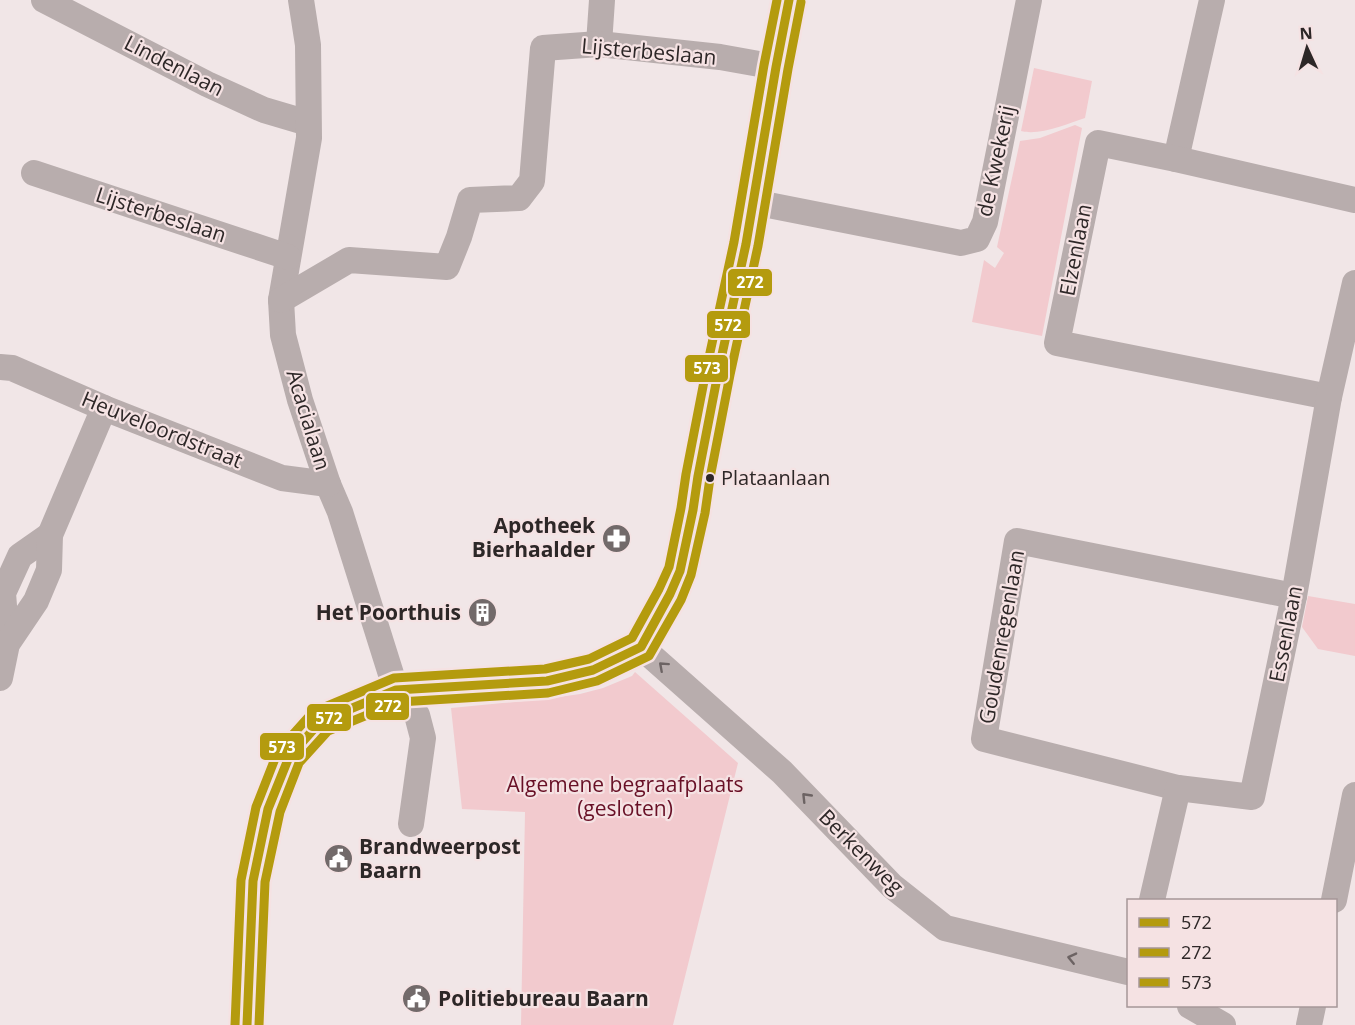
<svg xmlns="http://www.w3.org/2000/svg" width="1355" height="1025" font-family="'Open Sans',sans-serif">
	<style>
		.green { fill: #f2cace }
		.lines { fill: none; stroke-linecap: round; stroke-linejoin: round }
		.minor { stroke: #b8adad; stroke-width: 26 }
		.bus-1-casing { stroke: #f5e2e3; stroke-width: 14 }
		.bus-2-casing { stroke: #f5e2e3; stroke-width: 14 }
		.bus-3-casing { stroke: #f5e2e3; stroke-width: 14 }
		.bus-1 { stroke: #b49b0e; stroke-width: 9 }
		.bus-2 { stroke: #b49b0e; stroke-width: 9 }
		.bus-3 { stroke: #b49b0e; stroke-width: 9 }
		.oneway { stroke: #6c6363 }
		.bus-dot { fill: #2d2727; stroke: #f5e2e3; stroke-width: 2 }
		.labels { text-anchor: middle; stroke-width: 4.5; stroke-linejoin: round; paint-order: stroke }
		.bus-label { font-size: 20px; fill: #2d2727; stroke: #f5e2e3; text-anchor: start }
		.street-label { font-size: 21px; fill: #2d2727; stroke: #f5e2e3 }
		.poi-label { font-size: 21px; font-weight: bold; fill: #2d2727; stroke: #f5e2e3; text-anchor: end }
		.park-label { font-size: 21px; fill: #681026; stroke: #f5e2e3 }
		.line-badge { stroke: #f5e2e3; stroke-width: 2 }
		.badge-label { font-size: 16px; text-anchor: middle; font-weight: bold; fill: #fff }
	</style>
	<rect width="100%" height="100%" fill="#f1e6e7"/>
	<g class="green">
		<path d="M1034,68l58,13 -7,37c-18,6 -46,18 -64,13z"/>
		<path d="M1075,125l7,3 -40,208 -70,-14 12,-62 11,8 9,-15 -7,-6 23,-106 20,-3z"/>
		<path d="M1308,596l47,8v52l-37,-7 -16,-22z"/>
		<path d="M635,672l103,91 -65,262h-152l4,-213 -63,-3 -11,-101 94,-9 35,-5 23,-6 29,-12z"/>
	</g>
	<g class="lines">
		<g class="minor">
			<path d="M44,0l163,84 57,26 44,13"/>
			<path d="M301,0l7,45 1,93 -28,162 2,35 17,65 28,84 12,28 56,178 21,25 6,23 -12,86"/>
			<path d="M599,44l3,-44"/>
			<path d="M1176,159l36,-159"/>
			<path d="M34,173l254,84"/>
			<path d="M753,202l208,41 16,-4 8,-17 44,-222"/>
			<path d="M281,300l68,-40 98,7 12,-30 11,-37 49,-2 13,-17 11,-133 56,-4 121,13 56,10"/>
			<path d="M0,367l12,1 92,40 178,70 46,6"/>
			<path d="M1329,397l-272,-54 41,-200 78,16 179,41"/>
			<path d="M7,644l-4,-51 17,-37 30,-21"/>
			<path d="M641,647l141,125 110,114 53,42 183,44"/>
			<path d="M0,678l7,-34 29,-43 13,-31 1,-35 54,-127"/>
			<path d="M1178,788l-194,-49 33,-198 277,55"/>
			<path d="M1152,900l26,-112 74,9 42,-201 35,-199 26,-114"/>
			<path d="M1334,900l21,-105"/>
			<path d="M1190,1006l33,19"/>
			<path d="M247,1025l6,-144 15,-72 21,-52 32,-36 75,-31 151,-9 46,-11 48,-23 29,-53 10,-23 13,-61 5,-34 20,-103 28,-129 30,-177 13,-67"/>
			<path d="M1309,1025l4,-19"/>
		</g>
		<defs>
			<path id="bus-1" d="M247,1025l6,-144 15,-72 21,-52 32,-36 75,-31 151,-9 46,-11 48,-23 29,-53 10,-23 13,-61 5,-34 20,-103 28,-129 30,-177 13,-67"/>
			<path id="bus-2" d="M259,1025l6,-143 15,-70 19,-49 29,-32 71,-29 149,-9 49,-12 52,-25 32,-56 10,-25 14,-62 5,-35 20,-103 28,-129 30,-177 13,-67"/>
			<path id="bus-3" d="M235,1025l6,-145 15,-73 22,-56 35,-39 81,-34 151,-9 44,-10 43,-21 27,-49 10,-22 12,-59 5,-34 20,-103 28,-129 30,-177 13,-65"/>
		</defs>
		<use href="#bus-1" class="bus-1-casing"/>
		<use href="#bus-2" class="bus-2-casing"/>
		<use href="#bus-3" class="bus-3-casing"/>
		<use href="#bus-1" class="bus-1"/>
		<use href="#bus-2" class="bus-2"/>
		<use href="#bus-3" class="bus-3"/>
	</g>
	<defs><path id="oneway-chevron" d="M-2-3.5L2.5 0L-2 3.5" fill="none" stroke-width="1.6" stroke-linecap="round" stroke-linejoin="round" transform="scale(1.5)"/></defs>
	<g class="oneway">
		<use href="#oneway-chevron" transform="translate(663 666) rotate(-138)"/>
		<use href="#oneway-chevron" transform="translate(806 797) rotate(-134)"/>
		<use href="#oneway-chevron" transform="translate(1072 958) rotate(-167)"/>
	</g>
	<defs>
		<symbol id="pharmacy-disc" viewBox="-11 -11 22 22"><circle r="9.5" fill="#726a6a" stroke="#f5e2e3"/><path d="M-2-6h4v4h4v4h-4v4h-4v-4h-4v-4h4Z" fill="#fff"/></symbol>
		<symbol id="building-disc" viewBox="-11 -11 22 22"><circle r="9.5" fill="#726a6a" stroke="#f5e2e3"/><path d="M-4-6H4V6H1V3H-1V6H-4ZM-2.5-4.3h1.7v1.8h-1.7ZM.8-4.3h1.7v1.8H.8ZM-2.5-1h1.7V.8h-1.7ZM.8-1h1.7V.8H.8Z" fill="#fff"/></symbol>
		<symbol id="civic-disc" viewBox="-11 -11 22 22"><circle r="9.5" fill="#726a6a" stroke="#f5e2e3"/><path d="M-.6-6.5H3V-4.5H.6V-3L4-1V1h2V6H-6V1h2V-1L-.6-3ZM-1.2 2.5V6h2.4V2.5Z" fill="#fff"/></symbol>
	</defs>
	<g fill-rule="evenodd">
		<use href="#pharmacy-disc" x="600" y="522" width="33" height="33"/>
		<use href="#building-disc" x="466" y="596" width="33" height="33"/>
		<use href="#civic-disc" x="322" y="842" width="33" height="33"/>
		<use href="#civic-disc" x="400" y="982" width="33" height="33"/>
	</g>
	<circle class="bus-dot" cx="710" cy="478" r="5"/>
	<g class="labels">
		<g class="bus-label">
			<text x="721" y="485">Plataanlaan</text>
		</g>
		<g class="street-label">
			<text transform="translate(649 52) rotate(5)" y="7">Lijsterbeslaan</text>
			<text transform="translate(174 66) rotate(27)" y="7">Lindenlaan</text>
			<text transform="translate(996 161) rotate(-78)" y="7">de Kwekerij</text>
			<text transform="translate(161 215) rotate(18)" y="7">Lijsterbeslaan</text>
			<text transform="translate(1076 250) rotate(-79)" y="7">Elzenlaan</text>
			<text transform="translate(308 420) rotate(73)" y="7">Acacialaan</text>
			<text transform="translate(162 430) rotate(22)" y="7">Heuveloordstraat</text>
			<text transform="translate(1286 634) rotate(-79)" y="7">Essenlaan</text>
			<text transform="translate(1002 637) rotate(-80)" y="7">Goudenregenlaan</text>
			<text transform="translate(861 852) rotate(45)" y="7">Berkenweg</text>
		</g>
		<g class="poi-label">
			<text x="595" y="533">Apotheek<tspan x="595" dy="24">Bierhaalder</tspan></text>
			<text x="461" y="620">Het Poorthuis</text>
			<text x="359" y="854" text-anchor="start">Brandweerpost<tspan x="359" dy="24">Baarn</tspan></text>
			<text x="438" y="1006" text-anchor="start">Politiebureau Baarn</text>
		</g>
		<g class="park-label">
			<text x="625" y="792">Algemene begraafplaats<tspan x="625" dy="24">(gesloten)</tspan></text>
		</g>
	</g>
	<g class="line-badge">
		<rect x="727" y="268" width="46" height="29" rx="6" fill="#b49b0e"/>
		<rect x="706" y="310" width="45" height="29" rx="6" fill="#b49b0e"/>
		<rect x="684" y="354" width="45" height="29" rx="6" fill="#b49b0e"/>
		<rect x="365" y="692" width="45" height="29" rx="6" fill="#b49b0e"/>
		<rect x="306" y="703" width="46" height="29" rx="6" fill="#b49b0e"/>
		<rect x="259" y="732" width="46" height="29" rx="6" fill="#b49b0e"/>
	</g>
	<g class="badge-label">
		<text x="750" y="288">272</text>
		<text x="728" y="331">572</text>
		<text x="707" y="374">573</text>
		<text x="388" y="712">272</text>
		<text x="329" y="724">572</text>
		<text x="282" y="753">573</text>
	</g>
	<rect x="1127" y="899" width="210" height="108" fill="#f5e2e3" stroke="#a59798" stroke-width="1.5"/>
	<rect x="1139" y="918" width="30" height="9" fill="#b49b0e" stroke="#a59798" stroke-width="1.5"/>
	<text x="1181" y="929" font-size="18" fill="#2d2727">572</text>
	<rect x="1139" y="948" width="30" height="9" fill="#b49b0e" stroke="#a59798" stroke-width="1.5"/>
	<text x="1181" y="959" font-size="18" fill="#2d2727">272</text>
	<rect x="1139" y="978" width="30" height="9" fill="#b49b0e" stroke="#a59798" stroke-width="1.5"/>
	<text x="1181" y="989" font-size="18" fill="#2d2727">573</text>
	<g transform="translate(1307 48) rotate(356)" stroke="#f5e2e3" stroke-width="4.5" paint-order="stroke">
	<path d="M0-4.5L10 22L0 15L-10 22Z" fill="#2d2727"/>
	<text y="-9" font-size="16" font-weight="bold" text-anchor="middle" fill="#2d2727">N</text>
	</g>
</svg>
